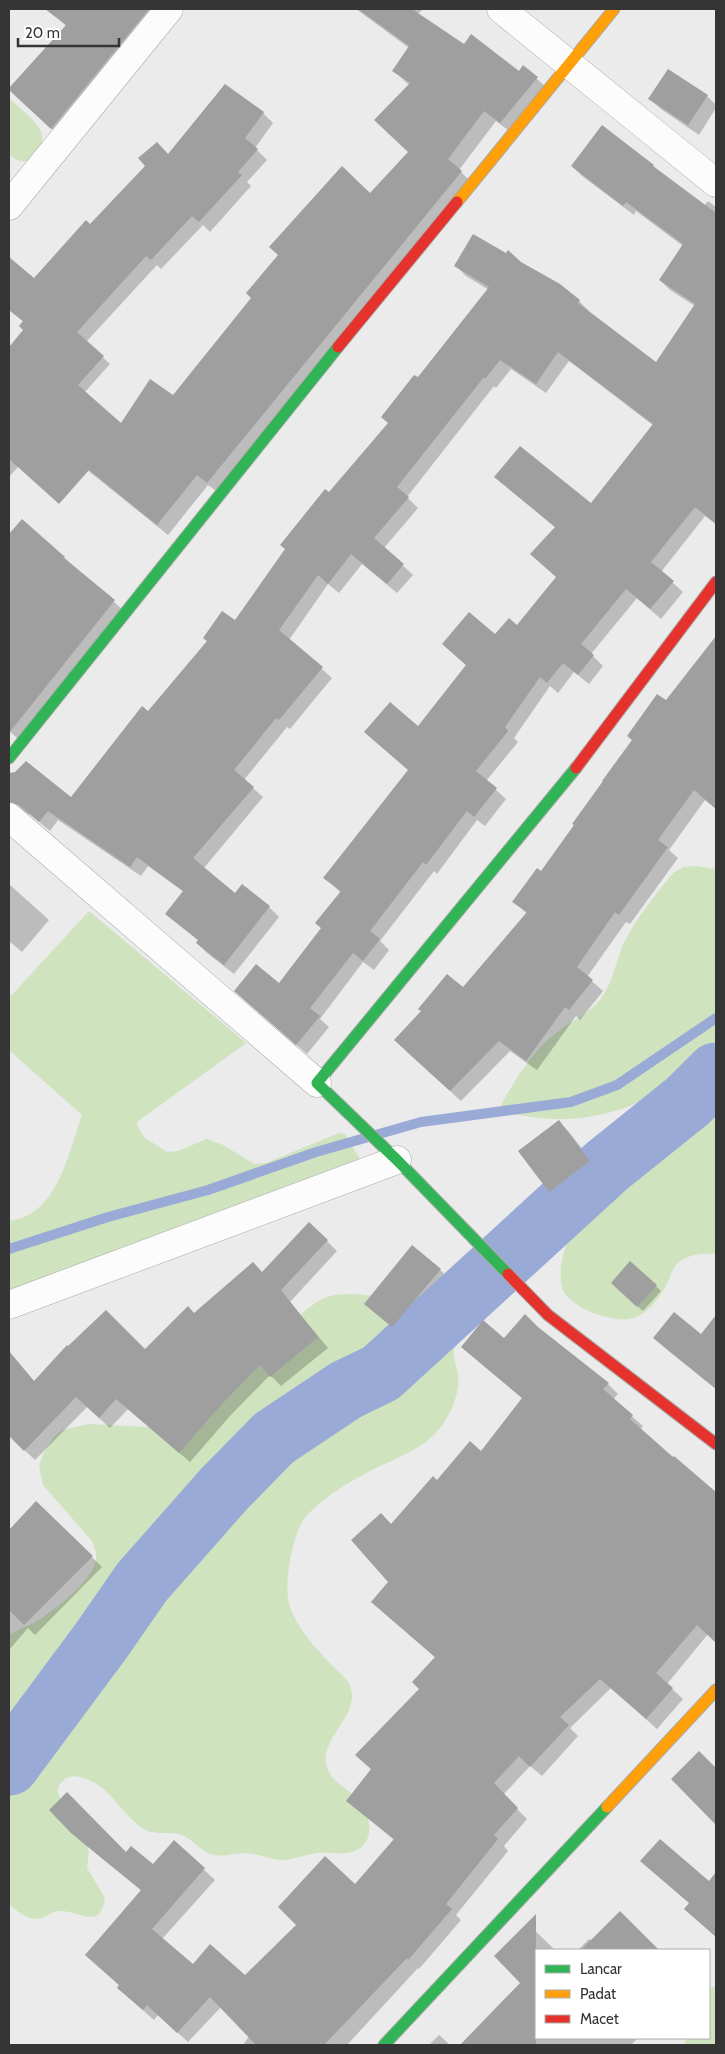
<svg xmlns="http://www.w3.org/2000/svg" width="725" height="2054" font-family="Cabin,sans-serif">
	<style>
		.green { fill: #cee3be }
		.shadow { fill: #0003 }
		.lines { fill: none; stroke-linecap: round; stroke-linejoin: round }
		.stream { stroke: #9aaad6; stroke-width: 10 }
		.river { stroke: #9aaad6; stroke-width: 61 }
		.building { fill: #9e9f9e }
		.street-casing { stroke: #a9aaa9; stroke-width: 29 }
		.fast-casing { stroke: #a9aaa9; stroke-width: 13 }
		.slow-casing { stroke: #a9aaa9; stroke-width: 13 }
		.jam-casing { stroke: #a9aaa9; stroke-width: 13 }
		.street { stroke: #fcfcfc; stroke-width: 28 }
		.fast { stroke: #30b455; stroke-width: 11 }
		.slow { stroke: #ff9f0a; stroke-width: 11 }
		.jam { stroke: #e5322d; stroke-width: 11 }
	</style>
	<rect width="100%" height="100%" fill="#eaebea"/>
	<g class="green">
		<path d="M9,98c9,9 22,18 29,28 13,20 -5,48 -29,29z"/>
		<path d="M696,866l20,3v385c-12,-1 -30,0 -39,10 -5,5 -7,14 -10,20 -14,25 -30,42 -60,33 -14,-3 -30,-10 -40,-21 -20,-22 12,-91 30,-108 11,-9 25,-14 35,-23 9,-8 20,-23 26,-33 3,-7 4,-16 6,-23l-10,-11c-10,-1 -16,5 -25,8 -8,4 -18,6 -26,8 -37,9 -68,5 -105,-3 16,-30 34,-61 62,-81 13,-10 28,-16 39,-29 15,-18 16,-40 26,-60 12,-24 31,-47 48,-68l11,-6z"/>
		<path d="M89,911l157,132 -109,79 2,7 6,9 22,14 11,-1 29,-12 16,6 31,19 12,-1 73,-30 7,2 16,28 -353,135v-77c49,-6 59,-67 73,-106l-73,-65v-52z"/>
		<path d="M471,1282l12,7 1,7c-11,17 -27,34 -30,54 -1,8 3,17 4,25 2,18 -7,39 -18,53 -15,19 -38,28 -60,38 -26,13 -53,28 -73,49 -14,15 -22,63 -19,84 4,23 26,48 42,64 5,6 14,12 18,19 18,32 -31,54 -21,86 6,17 30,25 39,41 2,4 2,11 3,15 1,6 0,14 -4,19 -12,16 -33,8 -49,10 -12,2 -23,7 -36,7 -11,-1 -23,-7 -35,-7 -10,0 -21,4 -31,2 -14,-3 -21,-17 -35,-21 -12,-3 -24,2 -35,-5 -21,-13 -31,-38 -53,-48 -16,-7 -27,-8 -34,9l7,17 23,37 2,9 -2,15 18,30c-5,33 -23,13 -45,13 -6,0 -8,2 -14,5 -14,8 -27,-3 -37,-12v-269c9,-6 19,-8 28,-14 18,-11 55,-40 59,-61 1,-7 -1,-12 -4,-19l-49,-56 -4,-19 5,-14 9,-14 9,-8 27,-6 80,4 138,-119c6,-4 13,-10 20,-12 30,-9 63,6 94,4 19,-1 31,-16 50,-19z"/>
		<path d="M716,1985v60h-32l3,-7h22v-48z"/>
	</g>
	<g class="shadow">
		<path d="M64,9h105l-106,130 -43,-39 46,-74 -9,-9z"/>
		<path d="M356,9h67l-5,5 46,31 56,28 4,-6 24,22 -36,44 -16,-12 -37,49 12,12 -252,311 -11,-8 -40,50 -82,-66 36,-45 52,-28 236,-243 -1,-68 -15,-14 15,-23z"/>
		<path d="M225,85l38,28 10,10 -18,25 12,12 -20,22 4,4 -41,46 -7,-7 -42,44 -4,-4 -71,77 24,22 -101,113v-128l16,-19 -1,-8 -15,-12v-52l25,21 56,-54 79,-70z"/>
		<path d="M707,96l9,9v3l-17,27 -38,-26 -11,-10z"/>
		<path d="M572,166l132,40 4,-5 8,6v317l-11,-8 -44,56 22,20 -22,27 -24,-21 -46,56 12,12 -14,18 -15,-12 -16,21 -8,-7 -36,52 4,4 -32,39 20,18 -21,27 -8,-6 -40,54 -3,-3 -54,70 9,9 -15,20 -11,-8 -43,57 9,8 -22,27 -61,-53 33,-17 43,-55 19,-36 -16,-15 84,-108 9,-42 49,-62 -24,-22 52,-8 22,-9 40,-49 -1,-50 -60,-51 95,28 63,-79 -85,-65 -23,32 -35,-24 -15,19 -2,-2 -87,111 11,11 -34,40 29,27 -16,18 -35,-29 -23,29 -11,-9 -39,56 43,38 -42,51 -3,-2 -43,53 19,17 -59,71 32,26 33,13 10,10 -45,57 -27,-21 -10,-10 2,-2 -33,-28 18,-21 -36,-26 -7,10 -83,-56 -8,11 -19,-16 -12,-4 -10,-10 62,-2 77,-87 87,-90 95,-128 59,-71 29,-44 71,-89 -23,-14 -10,-10 65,-3 58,38 10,10 -1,1 68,52 39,-58 -25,-16 -10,-10 23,-34 -47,-35 -2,4 -52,-39z"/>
		<path d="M22,520l102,91 -103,130 -12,-10v-195z"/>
		<path d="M716,651v158l-11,-9 -36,50 9,8 -48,66 -4,-2 -39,55 16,14 -23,29 -4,-4 -39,54 -27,-19 -49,50 -55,-50 57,-62 64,-75 -13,-12 27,-30 125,-171z"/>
		<path d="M9,884l40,36 -27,32 -13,-11z"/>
		<path d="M558,1121l11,11 31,40 -39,30 -11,-11 -30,-40z"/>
		<path d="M327,1241l10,10 -47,51 38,46 -47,38 -11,-11 -40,41 -40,46 -62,-53 -18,19 -23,-21 -52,53 -26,-25v-82l26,29 110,-31 49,-37 69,-41z"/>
		<path d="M440,1270l11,10 -47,57 -39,-33z"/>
		<path d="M656,1286l5,5 -18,20 -26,-23z"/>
		<path d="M711,1324l5,5v60l-51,-41 36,-12z"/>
		<path d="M538,1329l70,55 10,10 -5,6 30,26 -3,4 76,65v147l-8,-8 -41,50 16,15 -26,30 -46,-41 -41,40 8,8 -36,40 -12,-10 -27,29 24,24 -23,27 4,5 -52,64 5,5 -42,49 -1,-1 -71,77h-104l6,-9 -28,-29 -33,35 -30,-27 -4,5 -25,-22 -11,-10 2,-2 -34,-31 56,-64 -59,-48 -33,-33 76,44 27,11 21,-23 41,38 -53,59 31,26 52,12 110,-91 39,-46 -47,-39 25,-31 -15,-15 64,-66 15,-31 -53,-46 7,-30 -9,-68 11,11 46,-44 43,-28 42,-54 -60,-52 41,-8z"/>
		<path d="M36,1503l66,64 -67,68 -7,-7 -19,22v-118z"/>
		<path d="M699,1752l17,17v54l-43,-44z"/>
		<path d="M660,1840l56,49v48l-30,-28 4,-5z"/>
		<path d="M620,1913l37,37h-79l11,-11 3,2z"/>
		<path d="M528,1924l27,26h-19v88h102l-7,7h-170l61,-62z"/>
		<path d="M439,2035l11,10h-21z"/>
	</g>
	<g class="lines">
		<path class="stream" d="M9,1249l99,-32 100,-27 108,-38 105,-30 150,-20 46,-17 99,-67"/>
		<path class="river" d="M9,1765l92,-124 41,-59 82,-93 50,-51 72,-48 35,-17 226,-207 81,-65 28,-28"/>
	</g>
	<g class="building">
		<path d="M45,9h104l-98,120 -42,-39v-2l57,-63z"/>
		<path d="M358,9h54l52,35 7,-10 48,37 4,-6 15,12 -38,46 -16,-12 -36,48 14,12 -255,312 -10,-8 -40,50 -68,-55 -30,34 -50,-45v-112l14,-17 -4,-4 4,-5 -14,-11v-53l25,21 52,-58 4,4 55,-58 -7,-8 19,-16 11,12 57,-70 39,28 -19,26 13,11 -20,23 4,3 -43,47 -7,-6 -41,44 -5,-4 -69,76 27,24 -26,29 43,38 29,-44 23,16 78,-97 -5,-5 32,-38 -9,-8 73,-81 28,27 38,-41 -34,-32 36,-37 -18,-12 17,-25z"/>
		<path d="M668,69l40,26 -20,30 -40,-26z"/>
		<path d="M602,125l52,40 -1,1 63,47v311l-21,-17 -44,55 23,19 -24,28 -24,-20 -45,55 13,11 -16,20 -15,-12 -16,20 -7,-6 -35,50 3,4 -32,40 21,17 -23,29 -7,-6 -41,54 -3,-3 -53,69 10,8 -17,22 -10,-8 -43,55 10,8 -24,29 -62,-54 22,-27 23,19 42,-55 -6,-5 26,-32 -18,-13 85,-108 -44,-38 26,-30 28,24 48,-61 -24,-21 27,-32 26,22 14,-16 8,7 39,-48 -26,-23 25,-27 -61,-50 26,-31 71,57 62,-79 -95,-72 -22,32 -36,-24 -15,19 -1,-2 -87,110 12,10 -35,41 30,26 -17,20 -36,-30 -23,30 -10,-9 -39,55 44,37 -44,53 -3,-2 -42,52 20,17 -61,71 42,35 7,-9 28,22 -46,59 -28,-22 2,-3 -33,-26 18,-23 -46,-34 -7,10 -82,-56 -9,11 -20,-17 -10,-3v-29l6,-1 11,-11 45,36 71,-91 6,5 59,-70 -4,-3 19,-27 13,9 50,-71 -5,-4 45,-56 4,3 59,-69 -7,-6 33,-42 4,2 71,-90 -35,-21 19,-32 33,19 2,-3 13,12 39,22 20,16 -2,3 78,59 39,-58 -36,-24 24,-36 -57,-42 -3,4 -52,-40z"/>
		<path d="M22,519l43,38 -1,1 51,42 -106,133v-199z"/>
		<path d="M716,636v173l-22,-19 -36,50 10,7 -49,68 -4,-3 -38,55 16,13 -24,30 -4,-3 -39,54 -27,-20 -49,50 -56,-51 27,-29 -3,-2 29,-35 16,13 64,-75 -15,-10 25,-34 4,3 33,-46 -2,-1 31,-43h-1l30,-41 -5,-4 30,-42 9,6z"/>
		<path d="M559,1120l31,41 -41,31 -31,-41z"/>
		<path d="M309,1222l19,18 -47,50 37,47 -48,40 -10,-12 -40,41 -41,47 -63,-54 -17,19 -23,-21 -52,54 -15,-15v-85l25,30 33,-36 1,1 38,-36 39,39 43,-43 6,7 59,-51 9,10z"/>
		<path d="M412,1245l29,24 -49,58 -28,-23z"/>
		<path d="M630,1261l27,24 -20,22 -26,-24z"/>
		<path d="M674,1312l27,22 15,-19v74l-63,-51z"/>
		<path d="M525,1314l13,13 71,56 -6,6 30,26 -3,4 43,38 1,-1 42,36v151l-19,-18 -41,48 17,15 -27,31 -46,-40 -40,38 9,8 -39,42 -11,-11 -25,27 24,25 -24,27 4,4 -52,65 6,5 -44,51 -1,-2 -83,87h-68l-46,-48 -33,36 -30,-28 -4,5 -26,-22 2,-3 -34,-30 56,-65 -70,-57 -22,-23 18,-18 59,60 5,-6 22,18 21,-24 31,28 -53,61 41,35 17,-20 35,31 51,-50 -18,-18 47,-51 30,28 39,-45 -48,-38 25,-32 -16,-14 64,-66 -7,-7 23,-25 -64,-55 17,-20 -37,-42 30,-27 10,11 42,-48 4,4 33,-39 11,10 41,-53 -61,-51 22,-27 21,18z"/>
		<path d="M36,1501l57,55 -69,69 -15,-15v-80z"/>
		<path d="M699,1751l17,17v57l-45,-46z"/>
		<path d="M660,1839l49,42 7,-9v65l-32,-28 5,-6 -49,-42z"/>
		<path d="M620,1911l39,39h-78z"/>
		<path d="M536,1914v131h-76l60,-62 -26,-27z"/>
	</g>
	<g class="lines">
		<defs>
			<g id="street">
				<path d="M501,9l215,174"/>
				<path d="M9,206l160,-197"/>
				<path d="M9,817l308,266"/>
				<path d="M9,1305l388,-145"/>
			</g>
			<g id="fast">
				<path d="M9,758l329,-411"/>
				<path d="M508,1274l-111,-114 -80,-77 259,-315"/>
				<path d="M384,2045l223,-238"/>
			</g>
			<g id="slow">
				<path d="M457,202l157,-193"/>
				<path d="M607,1807l109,-117"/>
			</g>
			<g id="jam">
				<path d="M338,347l119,-145"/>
				<path d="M576,768l140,-186"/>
				<path d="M508,1274l40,41 168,129"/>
			</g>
		</defs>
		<use href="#street" class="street-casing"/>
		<use href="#fast" class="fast-casing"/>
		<use href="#slow" class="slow-casing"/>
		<use href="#jam" class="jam-casing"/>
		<use href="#street" class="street"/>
		<use href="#fast" class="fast"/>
		<use href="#slow" class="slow"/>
		<use href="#jam" class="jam"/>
	</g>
	<rect width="725" height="2054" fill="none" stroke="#343534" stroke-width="20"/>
	<rect x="535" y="1949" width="175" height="90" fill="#ffffff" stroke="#aeaeae"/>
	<rect x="545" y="1965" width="25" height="8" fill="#30b455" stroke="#aeaeae"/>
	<text x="580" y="1974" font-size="15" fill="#343534">Lancar</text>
	<rect x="545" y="1990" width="25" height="8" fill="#ff9f0a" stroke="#aeaeae"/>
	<text x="580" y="1999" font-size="15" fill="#343534">Padat</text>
	<rect x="545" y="2015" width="25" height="8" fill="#e5322d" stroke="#aeaeae"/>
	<text x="580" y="2024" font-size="15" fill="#343534">Macet</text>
	<path d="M18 38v8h101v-8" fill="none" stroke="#343534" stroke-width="2.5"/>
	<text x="25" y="38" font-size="15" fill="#343534" stroke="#ffffff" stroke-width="4" paint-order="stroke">20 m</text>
</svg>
